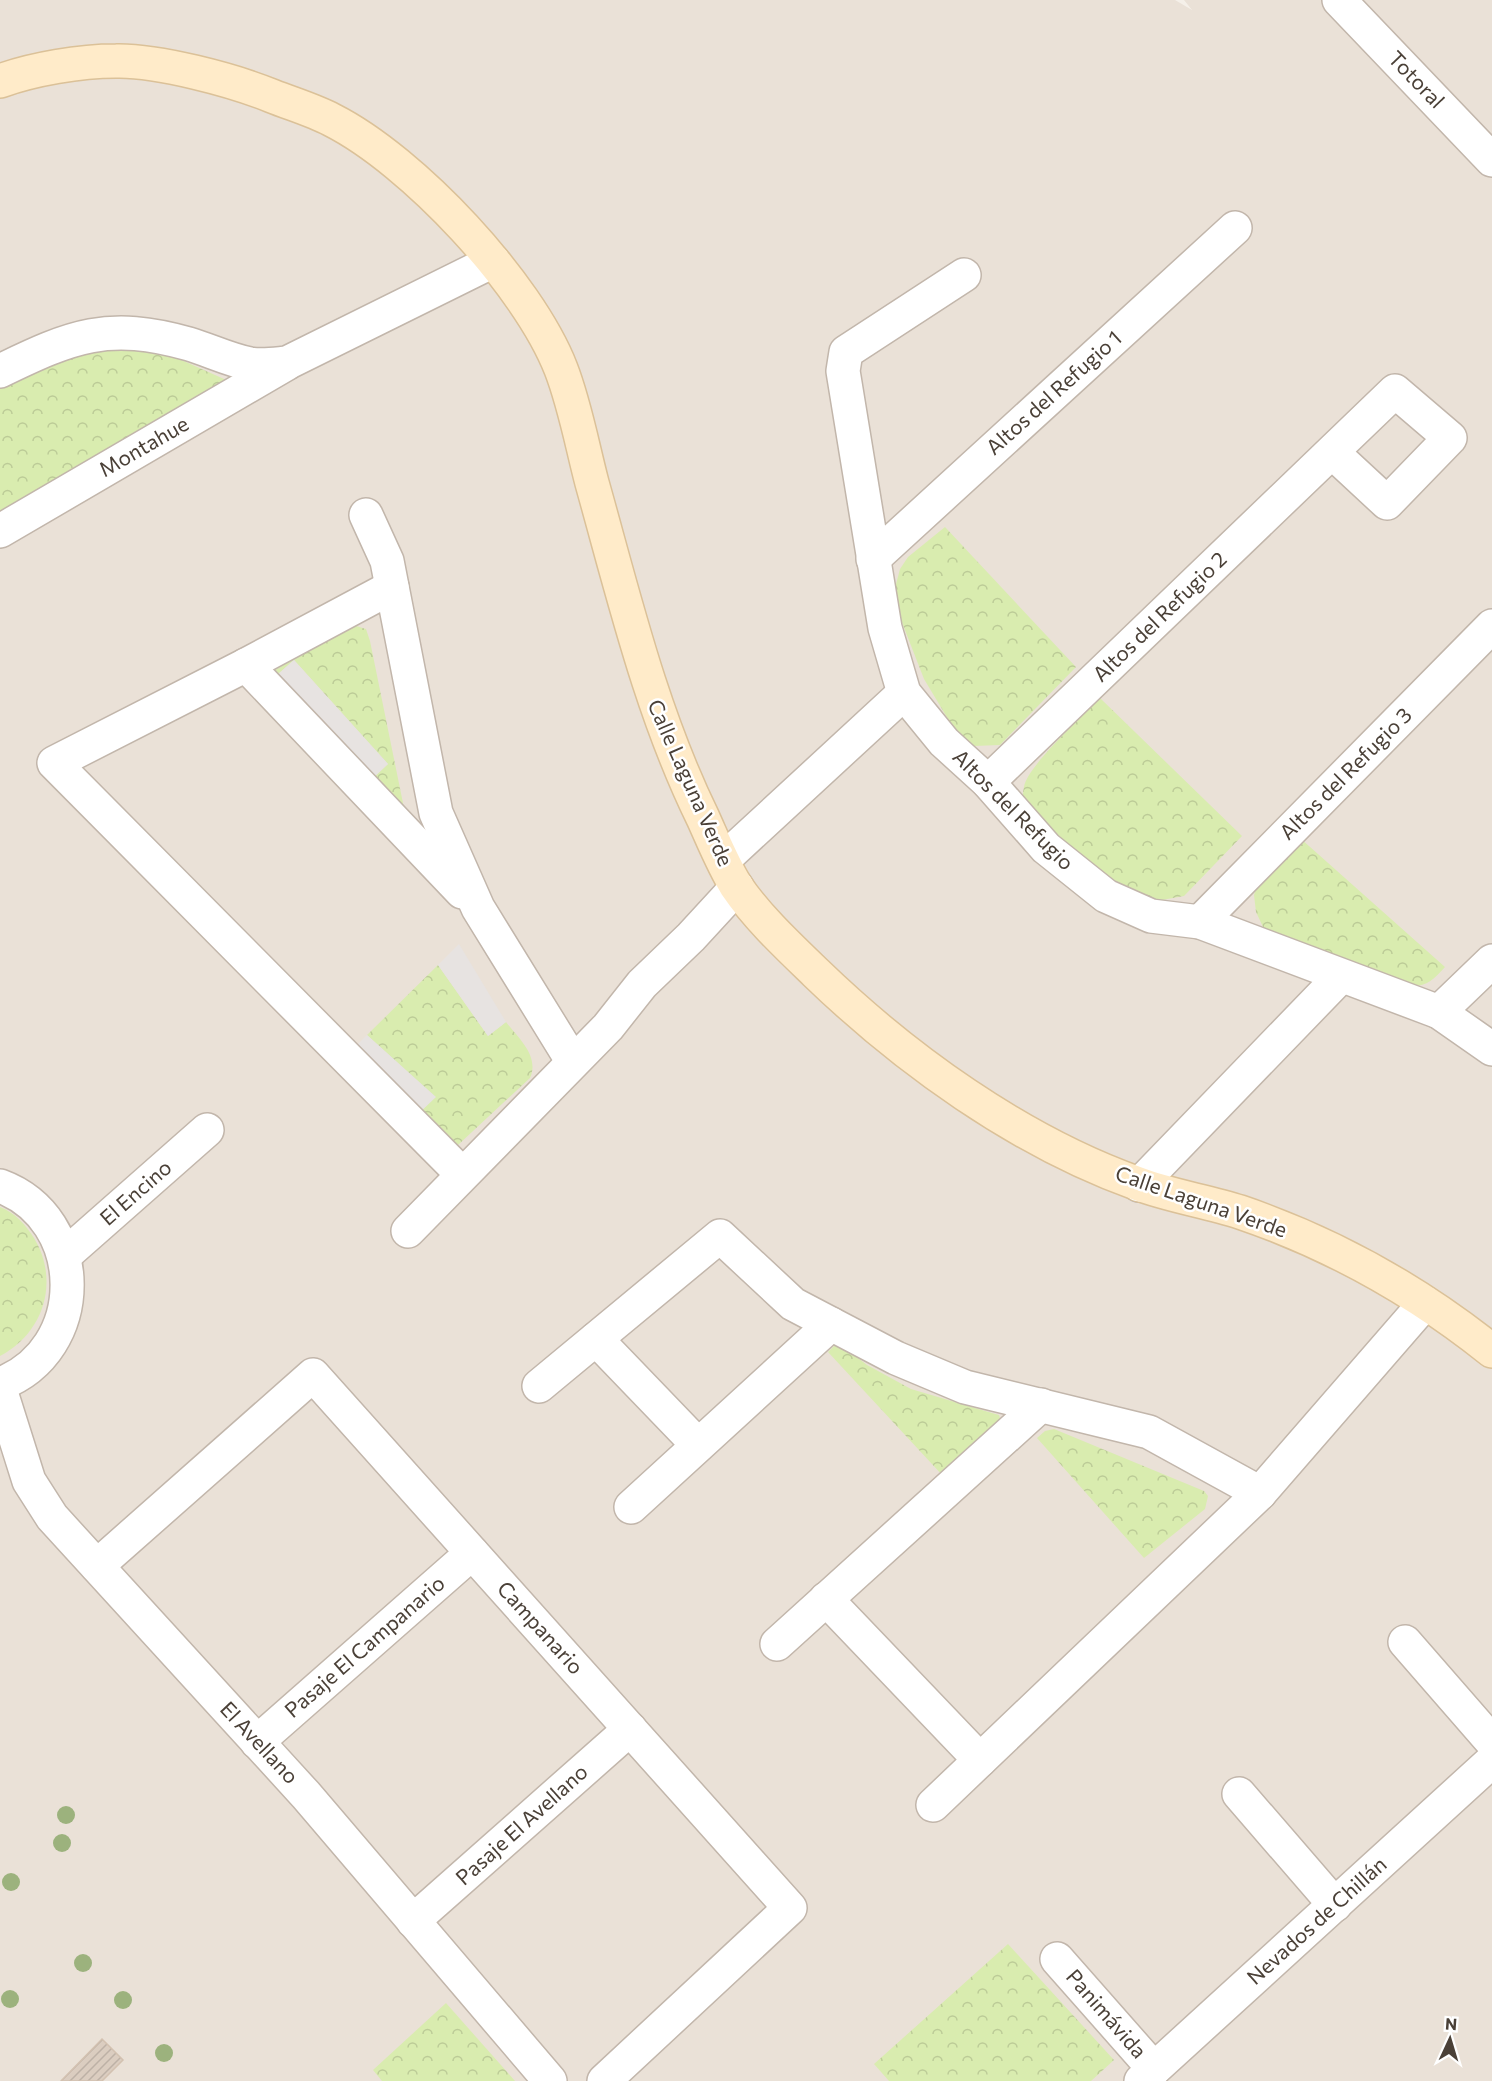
<svg xmlns="http://www.w3.org/2000/svg" width="1492" height="2081" font-family="Commissioner,sans-serif">
	<style>
		.residential { fill: #eae1d7 }
		.park { fill: url(#park-crowns) }
		.parking { fill: #e7e3e1 }
		.building { fill: url(#building-hatch); stroke: #d3c1b0; stroke-width: 1.5 }
		.lines { fill: none; stroke-linecap: round; stroke-linejoin: round }
		.street-casing { stroke: #c2b6ab; stroke-width: 36 }
		.secondary-casing { stroke: #dbc198; stroke-width: 36 }
		.street { stroke: #fff; stroke-width: 33 }
		.secondary { stroke: #ffebc9; stroke-width: 33 }
		.tree { fill: #9cb27d }
		.labels { text-anchor: middle; stroke-width: 5; stroke-linejoin: round; paint-order: stroke }
		.street-label { font-size: 21px; fill: #4a4037; stroke: #fff }
	</style>
	<defs>
		<pattern id="park-crowns" width="20" height="18" patternUnits="userSpaceOnUse" patternTransform="scale(1.5)"><rect width="20" height="18" fill="#d9ecaf"/><path d="M2 6a3 3 0 1 1 6 0M12 15a3 3 0 1 1 6 0" fill="none" stroke="#bccb97"/></pattern>
		<pattern id="building-hatch" width="6" height="6" patternUnits="userSpaceOnUse" patternTransform="scale(1.5)"><rect width="6" height="6" fill="#dbcdc0"/><path d="M-1 1l2-2M0 6l6-6M5 7l2-2" fill="none" stroke="#bdb1a6"/></pattern>
	</defs>
	<rect width="100%" height="100%" fill="#f5f0e9"/>
	<path class="residential" d="M0,0h1175l17,10 -8,-10h308v2081h-1492z"/>
	<g class="park">
		<path d="M121,348l47,6 65,29 -233,131v-125l76,-36z"/>
		<path d="M945,527l131,140 -76,78 -26,1 -14,-7 -36,-60 -28,-72 -1,-19 5,-19 8,-12z"/>
		<path d="M353,625l13,4 4,12 34,167 -32,-29 16,-15 -94,-104 -17,15 -2,-5z"/>
		<path d="M1100,698l142,138 -58,60 -22,4 -21,-2 -25,-9 -85,-71c-6,-11 -10,-19 -7,-31 3,-21 60,-72 76,-89z"/>
		<path d="M1300,838l145,129c-11,12 -17,19 -33,19l-99,-40 -37,-9 -12,-8 -8,-17 -2,-17 5,-16z"/>
		<path d="M438,965l50,71 18,-14c12,16 34,34 24,56l-72,67 -7,3 -36,-31 20,-20 -68,-62z"/>
		<path d="M0,1207c14,5 26,18 34,31 26,43 10,95 -34,118z"/>
		<path d="M835,1345l9,2 23,18 44,24 81,24 7,2 2,6 -57,56 -116,-125z"/>
		<path d="M1054,1429l150,62 4,5 -3,13 -61,49 -107,-120 8,-7z"/>
		<path d="M1008,1944l106,116 -23,21h-202l-15,-17z"/>
		<path d="M446,2003l69,78h-133l-9,-11z"/>
	</g>
	<g class="parking">
		<path d="M294,660l94,104 -16,15 -95,-104z"/>
		<path d="M459,944l47,78 -18,14 -50,-71z"/>
		<path d="M367,1035l69,62 -21,20 -66,-64z"/>
	</g>
	<path class="building" d="M102,2039l21,21 -21,21h-41z"/>
	<g class="lines">
		<defs>
			<g id="street">
				<path d="M1339,0l153,160"/>
				<path d="M964,275l-118,77 -3,19 42,257 19,65 40,49 44,40 58,66 60,48 45,20 49,6 239,90 53,37"/>
				<path d="M0,371c72,-35 108,-50 189,-27 20,6 40,16 61,20 12,2 25,0 37,-1l206,-102"/>
				<path d="M366,515l21,46 49,252 42,95 95,154"/>
				<path d="M0,531l286,-167"/>
				<path d="M873,559l362,-331"/>
				<path d="M392,587l-146,78 -192,98 408,411"/>
				<path d="M246,665l216,227"/>
				<path d="M988,782l407,-391 55,47 -63,65 -55,-51"/>
				<path d="M723,860l181,-167"/>
				<path d="M1200,922l292,-296"/>
				<path d="M1439,1012l53,-51"/>
				<path d="M1139,1185l201,-208"/>
				<path d="M0,1186c89,33 90,164 0,198"/>
				<path d="M408,1231l200,-204 34,-43 49,-47 46,-50"/>
				<path d="M64,1256l143,-126"/>
				<path d="M596,1339l102,106"/>
				<path d="M539,1386l181,-150 73,68 103,54 69,29 184,45 111,61"/>
				<path d="M0,1389l29,92 23,36 254,278 244,286"/>
				<path d="M631,1507l200,-183"/>
				<path d="M97,1566l216,-191 477,533 -186,173"/>
				<path d="M826,1599l154,161"/>
				<path d="M1405,1642l87,100"/>
				<path d="M777,1644l264,-239"/>
				<path d="M257,1742l215,-189"/>
				<path d="M1239,1794l96,111"/>
				<path d="M933,1805l327,-312 165,-190"/>
				<path d="M413,1921l217,-192"/>
				<path d="M1057,1959l97,110"/>
				<path d="M1141,2081l351,-320"/>
			</g>
			<path id="secondary" d="M0,81c33,-12 80,-20 116,-20 41,-1 117,19 156,35 20,8 41,14 60,24 81,41 196,164 229,249 14,36 21,76 31,114 32,114 59,229 111,335 10,22 20,47 33,68 21,31 52,60 80,87 89,86 203,168 320,210 34,13 70,18 104,29 91,31 177,79 252,139"/>
		</defs>
		<use href="#street" class="street-casing"/>
		<use href="#secondary" class="secondary-casing"/>
		<use href="#street" class="street"/>
		<use href="#secondary" class="secondary"/>
	</g>
	<g class="tree">
		<circle cx="66" cy="1815" r="9"/>
		<circle cx="62" cy="1843" r="9"/>
		<circle cx="11" cy="1882" r="9"/>
		<circle cx="83" cy="1963" r="9"/>
		<circle cx="10" cy="1999" r="9"/>
		<circle cx="123" cy="2000" r="9"/>
		<circle cx="164" cy="2053" r="9"/>
	</g>
	<g class="labels">
		<g class="street-label">
			<text transform="translate(1416 80) rotate(46)" y="7">Totoral</text>
			<text transform="translate(1054 393) rotate(-42)" y="7">Altos del Refugio 1</text>
			<text transform="translate(144 447) rotate(-30)" y="7">Montahue</text>
			<text transform="translate(1160 617) rotate(-44)" y="7">Altos del Refugio 2</text>
			<text transform="translate(1346 774) rotate(-45)" y="7">Altos del Refugio 3</text>
			<text transform="translate(690 783) rotate(66)" y="7">Calle Laguna Verde</text>
			<text transform="translate(1013 810) rotate(45)" y="7">Altos del Refugio</text>
			<text transform="translate(136 1193) rotate(-41)" y="7">El Encino</text>
			<text transform="translate(1201 1202) rotate(19)" y="7">Calle Laguna Verde</text>
			<text transform="translate(540 1628) rotate(48)" y="7">Campanario</text>
			<text transform="translate(365 1647) rotate(-41)" y="7">Pasaje El Campanario</text>
			<text transform="translate(259 1743) rotate(47)" y="7">El Avellano</text>
			<text transform="translate(522 1825) rotate(-42)" y="7">Pasaje El Avellano</text>
			<text transform="translate(1317 1921) rotate(-42)" y="7">Nevados de Chillán</text>
			<text transform="translate(1106 2014) rotate(49)" y="7">Panimávida</text>
		</g>
	</g>
	<g transform="translate(1450 2039) rotate(4)" stroke="#ffffff" stroke-width="4.5" paint-order="stroke">
	<path d="M0-4.5L10 22L0 15L-10 22Z" fill="#4a4037"/>
	<text y="-9" font-size="16" font-weight="bold" text-anchor="middle" fill="#4a4037">N</text>
	</g>
</svg>
